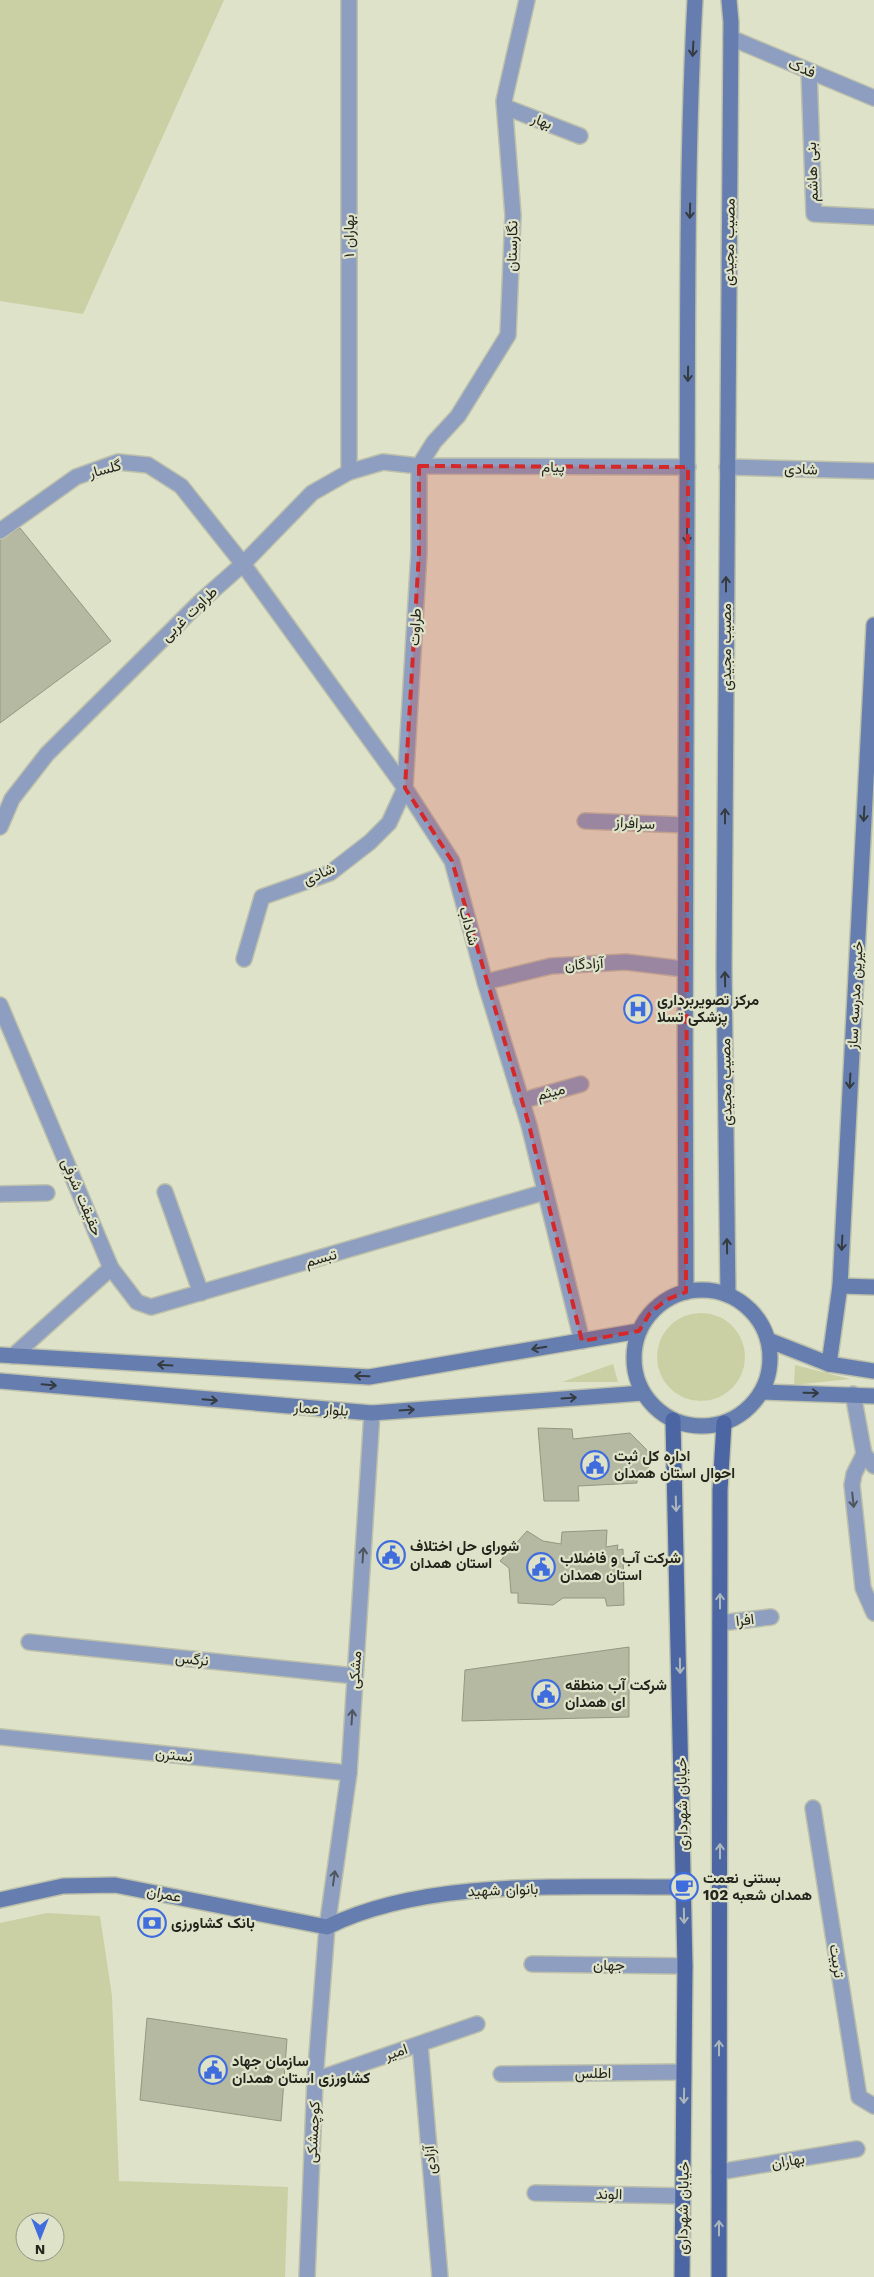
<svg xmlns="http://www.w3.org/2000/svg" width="874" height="2277" font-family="'Work Sans',Vazirmatn,sans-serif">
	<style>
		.green { fill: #cad0a4; fill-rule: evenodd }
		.building { fill: #b6b9a1; stroke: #949780 }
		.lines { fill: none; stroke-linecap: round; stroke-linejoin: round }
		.street-casing { stroke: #bdc0aa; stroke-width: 18 }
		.secondary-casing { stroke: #bdc0aa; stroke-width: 18 }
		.primary-casing { stroke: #bdc0aa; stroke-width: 18 }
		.street { stroke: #8d9ec0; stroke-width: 15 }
		.secondary { stroke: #667eaf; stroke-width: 15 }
		.primary { stroke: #4b66a2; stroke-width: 15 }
		.oneway { stroke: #343b41 }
		.oneway2 { stroke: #4e555e }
		.oneway3 { stroke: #abb7bb }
		.marked { fill: #d62828; fill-opacity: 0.2; stroke: #d62828; stroke-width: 4; stroke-dasharray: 10 6; stroke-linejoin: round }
		.labels { text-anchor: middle; stroke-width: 4.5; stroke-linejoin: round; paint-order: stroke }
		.street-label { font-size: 15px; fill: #24251c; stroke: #dee2c9 }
		.poi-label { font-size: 15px; font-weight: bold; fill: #24251c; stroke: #dee2c9; text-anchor: start }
	</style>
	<rect width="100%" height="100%" fill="#dee2c9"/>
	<g class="green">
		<path d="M0,0h224l-141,314 -83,-13z"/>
		<circle cx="701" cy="1357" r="44"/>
		<path d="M613,1364l5,18h-56z"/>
		<path d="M795,1365l55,14 -56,6z"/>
		<path d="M47,1913l53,3 12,80 7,185 169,6 -3,90h-285v-354zM25,2222h30v30h-30z"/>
	</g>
	<g class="building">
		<path d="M20,528l91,113 -111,82v-183z"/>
		<path d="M538,1428l34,1 1,10 57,-6 16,16 3,5 -1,17 -11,1v11l-59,3 1,15h-35z"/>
		<path d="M607,1530l-1,17 12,-2 -1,5 6,-1 1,56 -17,1 -2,-8h-42l-10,7 -35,-2v-10h-7l-2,-25 -9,-7 27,-30 16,10 18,3 1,-12z"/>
		<path d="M629,1647v70l-167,4 3,-51z"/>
		<path d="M147,2018l140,21 -6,82 -141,-21z"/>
	</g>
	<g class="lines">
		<defs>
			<g id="street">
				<path d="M349,0v472"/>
				<path d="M731,38l143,60"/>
				<path d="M809,71l5,143 60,3"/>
				<path d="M505,107l75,29"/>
				<path d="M419,466l15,-24 24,-26 50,-81 5,-120 -9,-114 23,-101"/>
				<path d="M727,467l147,4"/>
				<path d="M0,531l76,-54 42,-15 30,3 33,21 62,78 162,224 47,73 33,121 44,143 53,216"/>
				<path d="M585,821l100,4"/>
				<path d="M0,827l12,-28 35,-45 154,-153 42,-37 69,-71 37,-21 34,-10 36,4 269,1"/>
				<path d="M244,959l18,-62 68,-24 40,-31 19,-19 16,-35 14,-235v-87"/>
				<path d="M485,982l66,-16 75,-4 58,7"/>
				<path d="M0,1005l111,263 -98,88"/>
				<path d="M521,1101l60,-17"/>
				<path d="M165,1192l36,101"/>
				<path d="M0,1194l47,-1"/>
				<path d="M111,1268l26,34 14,5 394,-115"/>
				<path d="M853,1394l11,60"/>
				<path d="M864,1454l-10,20 -2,11 11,103 11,25"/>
				<path d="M864,1454l10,12"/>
				<path d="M720,1623l51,-6"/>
				<path d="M29,1642l326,34"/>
				<path d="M0,1737l349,36"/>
				<path d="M813,1808l46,289 15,9"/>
				<path d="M532,1964l153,2"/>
				<path d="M420,2044l20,233"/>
				<path d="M501,2074l183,-2"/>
				<path d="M315,2080l162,-56"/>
				<path d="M719,2172l138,-23"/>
				<path d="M535,2193l148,3"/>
				<path d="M307,2277l8,-197 12,-153 22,-154 23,-360"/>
			</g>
			<g id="secondary">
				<path d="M840,1286l34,1"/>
				<circle cx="702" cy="1358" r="68"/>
				<path d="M686,1292c-2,-264 0,-528 1,-792 1,-166 -1,-334 8,-500"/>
				<path d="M728,1295l-4,-327 7,-946 -2,-22"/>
				<path d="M768,1340l61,24 45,7"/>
				<path d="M0,1355l369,22 270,-46"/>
				<path d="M829,1364l11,-78 34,-661"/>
				<path d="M0,1381l372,32 271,-20"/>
				<path d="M762,1392l112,4"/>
				<path d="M0,1900l63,-14 52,-1 212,42c101,-50 246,-39 357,-40"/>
			</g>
			<g id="primary">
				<path d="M673,1420l12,546 -3,311"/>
				<path d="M719,2277l1,-787 4,-67"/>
			</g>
		</defs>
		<use href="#street" class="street-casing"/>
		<use href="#secondary" class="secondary-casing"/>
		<use href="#primary" class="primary-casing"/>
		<use href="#street" class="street"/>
		<use href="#secondary" class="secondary"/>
		<use href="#primary" class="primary"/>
	</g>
	<defs><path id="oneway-shaft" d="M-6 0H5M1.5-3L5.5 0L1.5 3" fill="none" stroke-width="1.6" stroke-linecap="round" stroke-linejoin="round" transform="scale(1.25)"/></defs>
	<g class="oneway">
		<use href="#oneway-shaft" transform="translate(693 49) rotate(93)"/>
		<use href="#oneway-shaft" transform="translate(690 211) rotate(91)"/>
		<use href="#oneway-shaft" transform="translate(688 374) rotate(91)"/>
		<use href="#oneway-shaft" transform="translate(687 536) rotate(90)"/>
		<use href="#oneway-shaft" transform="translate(726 584) rotate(-90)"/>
		<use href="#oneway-shaft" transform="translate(864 814) rotate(93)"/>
		<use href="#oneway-shaft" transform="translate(725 816) rotate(-90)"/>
		<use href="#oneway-shaft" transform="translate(725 979) rotate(-91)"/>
		<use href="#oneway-shaft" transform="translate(850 1081) rotate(93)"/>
		<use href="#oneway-shaft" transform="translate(842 1243) rotate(93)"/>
		<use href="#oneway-shaft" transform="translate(727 1246) rotate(-91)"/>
		<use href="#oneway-shaft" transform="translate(539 1348) rotate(170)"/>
		<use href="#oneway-shaft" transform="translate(165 1365) rotate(-177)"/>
		<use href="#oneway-shaft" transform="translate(362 1376) rotate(-178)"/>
		<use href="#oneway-shaft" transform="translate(49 1385) rotate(5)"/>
		<use href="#oneway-shaft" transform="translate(811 1393) rotate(1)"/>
		<use href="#oneway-shaft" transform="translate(569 1398) rotate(-4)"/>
		<use href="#oneway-shaft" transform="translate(210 1400) rotate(5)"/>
		<use href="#oneway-shaft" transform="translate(407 1410) rotate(-4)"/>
	</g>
	<g class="oneway2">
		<use href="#oneway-shaft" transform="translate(853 1500) rotate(84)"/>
		<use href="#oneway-shaft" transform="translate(363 1555) rotate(-86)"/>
		<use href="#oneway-shaft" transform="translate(352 1717) rotate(-86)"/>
		<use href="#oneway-shaft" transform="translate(334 1878) rotate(-82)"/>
	</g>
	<g class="oneway3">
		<use href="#oneway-shaft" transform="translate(676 1504) rotate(88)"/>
		<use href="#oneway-shaft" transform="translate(720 1601) rotate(-90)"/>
		<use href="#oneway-shaft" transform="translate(680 1666) rotate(89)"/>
		<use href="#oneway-shaft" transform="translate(720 1851) rotate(-90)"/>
		<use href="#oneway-shaft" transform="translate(684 1916) rotate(89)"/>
		<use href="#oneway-shaft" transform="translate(719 2048) rotate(-90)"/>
		<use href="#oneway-shaft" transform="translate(684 2096) rotate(91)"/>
		<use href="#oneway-shaft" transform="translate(719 2228) rotate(-90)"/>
	</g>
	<path class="marked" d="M419,466l269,1 -2,825 -20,8 -16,13 -11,18 -57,10 -53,-216 -77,-264 -47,-73 14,-235z"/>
	<defs>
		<symbol id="hospital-ring" viewBox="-11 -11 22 22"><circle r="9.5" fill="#dee2c9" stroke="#406dde" stroke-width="1.5"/><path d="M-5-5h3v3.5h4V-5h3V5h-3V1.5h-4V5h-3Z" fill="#406dde"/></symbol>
		<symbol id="civic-ring" viewBox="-11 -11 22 22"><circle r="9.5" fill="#dee2c9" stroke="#406dde" stroke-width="1.5"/><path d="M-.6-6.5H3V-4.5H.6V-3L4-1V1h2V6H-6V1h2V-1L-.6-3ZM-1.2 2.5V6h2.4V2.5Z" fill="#406dde"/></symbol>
		<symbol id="cafe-ring" viewBox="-11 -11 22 22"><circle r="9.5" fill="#dee2c9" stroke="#406dde" stroke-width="1.5"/><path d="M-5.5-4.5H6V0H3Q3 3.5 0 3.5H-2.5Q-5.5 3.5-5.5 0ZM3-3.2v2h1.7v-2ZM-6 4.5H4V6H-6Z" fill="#406dde"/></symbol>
		<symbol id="bank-ring" viewBox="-11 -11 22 22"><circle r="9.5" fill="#dee2c9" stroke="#406dde" stroke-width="1.5"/><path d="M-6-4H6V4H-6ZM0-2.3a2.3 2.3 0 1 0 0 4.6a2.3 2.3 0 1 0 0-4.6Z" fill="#406dde"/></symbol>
	</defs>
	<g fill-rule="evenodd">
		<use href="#hospital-ring" x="622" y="993" width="32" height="32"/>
		<use href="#civic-ring" x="579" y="1449" width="32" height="32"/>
		<use href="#civic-ring" x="375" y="1539" width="32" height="32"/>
		<use href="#civic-ring" x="525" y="1551" width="32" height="32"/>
		<use href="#civic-ring" x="530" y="1678" width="32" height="32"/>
		<use href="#cafe-ring" x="668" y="1871" width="32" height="32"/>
		<use href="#bank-ring" x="136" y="1907" width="32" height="32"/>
		<use href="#civic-ring" x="197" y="2054" width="32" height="32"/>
	</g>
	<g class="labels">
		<g class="street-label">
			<text transform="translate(802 68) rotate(23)" y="5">فدک</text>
			<text transform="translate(542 121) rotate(21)" y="5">بهار</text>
			<text transform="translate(812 172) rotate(-92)" y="5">بنی هاشم</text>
			<text transform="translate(349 236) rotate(-90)" y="5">بهاران ۱</text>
			<text transform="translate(729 242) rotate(-89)" y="5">مصیب مجیدی</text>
			<text transform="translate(512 246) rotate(-89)" y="5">نگارستان</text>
			<text x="553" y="472">پیام</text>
			<text transform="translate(105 469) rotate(-15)" y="5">گلسار</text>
			<text transform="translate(801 469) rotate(2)" y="5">شادی</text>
			<text transform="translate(189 614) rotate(-44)" y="5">طراوت غربی</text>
			<text transform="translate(415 627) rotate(-87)" y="5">طراوت</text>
			<text transform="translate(726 647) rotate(-90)" y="5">مصیب مجیدی</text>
			<text transform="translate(635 823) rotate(3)" y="5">سرافراز</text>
			<text transform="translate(319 874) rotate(-25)" y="5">شادی</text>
			<text transform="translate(469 926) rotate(75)" y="5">شاداب</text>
			<text transform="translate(584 964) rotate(-4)" y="5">آزادگان</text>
			<text transform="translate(855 995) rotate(-87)" y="5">خیرین مدرسه ساز</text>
			<text transform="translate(726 1082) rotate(-91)" y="5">مصیب مجیدی</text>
			<text transform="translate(551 1092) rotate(-15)" y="5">میثم</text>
			<text transform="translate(82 1197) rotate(67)" y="5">حقیقت شرفی</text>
			<text transform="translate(321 1258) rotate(-16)" y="5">تبسم</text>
			<text transform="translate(321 1409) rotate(4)" y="5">بلوار عمار</text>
			<text transform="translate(745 1620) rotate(-7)" y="5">افرا</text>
			<text transform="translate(192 1659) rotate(6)" y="5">نرگس</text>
			<text transform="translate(355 1670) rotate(-86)" y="5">مشکی</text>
			<text transform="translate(174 1755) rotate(6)" y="5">نسترن</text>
			<text transform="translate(682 1804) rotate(-91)" y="5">خیابان شهرداری</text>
			<text transform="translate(503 1890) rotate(-2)" y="5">بانوان شهید</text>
			<text transform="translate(164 1894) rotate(11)" y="5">عمران</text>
			<text transform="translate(837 1961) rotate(81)" y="5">تربیت</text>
			<text transform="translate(609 1965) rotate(1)" y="5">جهان</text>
			<text transform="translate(396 2052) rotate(-19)" y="5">امیر</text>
			<text x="593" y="2078">اطلس</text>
			<text transform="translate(313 2132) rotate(-87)" y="5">کوچمشکی</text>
			<text transform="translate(430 2160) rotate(-95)" y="5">آزادی</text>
			<text transform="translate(788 2161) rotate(-10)" y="5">بهاران</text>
			<text transform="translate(609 2194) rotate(1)" y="5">الوند</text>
			<text transform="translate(683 2208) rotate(-89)" y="5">خیابان شهرداری</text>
		</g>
		<g class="poi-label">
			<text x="657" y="1005">مرکز تصویربرداری<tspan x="657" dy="17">پزشکی تسلا</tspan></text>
			<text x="614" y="1461">اداره کل ثبت<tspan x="614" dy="17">احوال استان همدان</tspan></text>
			<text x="410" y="1551">شوراى حل اختلاف<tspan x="410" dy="17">استان همدان</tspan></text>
			<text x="560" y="1563">شرکت آب و فاضلاب<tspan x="560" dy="17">استان همدان</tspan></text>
			<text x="565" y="1690">شرکت آب منطقه<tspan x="565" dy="17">ای همدان</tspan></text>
			<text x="703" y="1883">بستنی نعمت<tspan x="703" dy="17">همدان شعبه 102</tspan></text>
			<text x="171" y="1928">بانک کشاورزی</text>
			<text x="232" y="2066">سازمان جهاد<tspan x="232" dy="17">کشاورزی استان همدان</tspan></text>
		</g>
	</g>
	<g transform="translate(40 2237) rotate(180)"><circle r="24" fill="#dee2c9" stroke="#949684"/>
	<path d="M0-4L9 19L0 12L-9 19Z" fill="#406dde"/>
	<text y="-8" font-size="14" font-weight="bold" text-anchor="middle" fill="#24251c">N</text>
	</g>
</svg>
